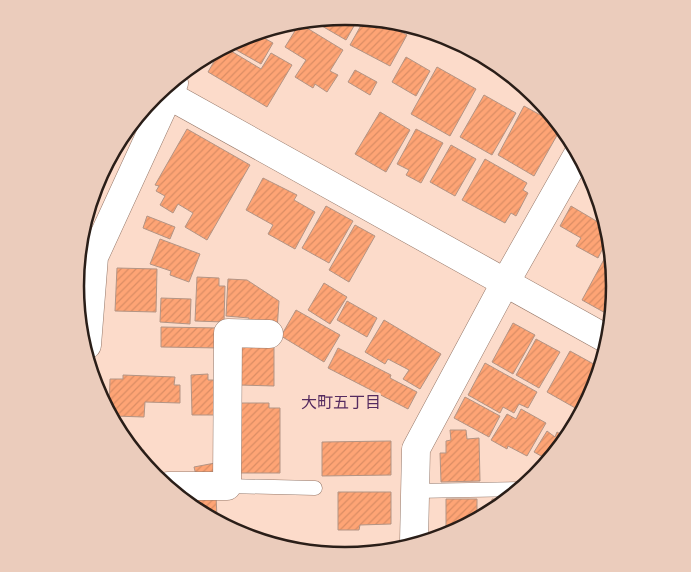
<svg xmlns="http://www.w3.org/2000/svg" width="691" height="572" font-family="'Sofia Sans Condensed','Noto Sans JP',sans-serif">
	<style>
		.building { fill: url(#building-hatch); stroke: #b39484 }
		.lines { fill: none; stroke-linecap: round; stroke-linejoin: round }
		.service-casing { stroke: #967869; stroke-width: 15 }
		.minor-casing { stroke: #967869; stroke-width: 29 }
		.service { stroke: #fff; stroke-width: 14 }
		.minor { stroke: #fff; stroke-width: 28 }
		.labels { text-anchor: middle; stroke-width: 5; stroke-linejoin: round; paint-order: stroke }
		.neighbourhood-label { font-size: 16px; fill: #552b60; stroke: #fcdbca }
		.rim { fill: none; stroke: #2a1e18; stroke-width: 2.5 }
	</style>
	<defs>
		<pattern id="building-hatch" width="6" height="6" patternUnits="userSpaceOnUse" patternTransform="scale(1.25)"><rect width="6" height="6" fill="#fea475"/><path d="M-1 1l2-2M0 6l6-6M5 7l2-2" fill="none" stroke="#da8d64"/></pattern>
	</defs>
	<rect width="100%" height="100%" fill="#fcdbca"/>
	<g class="building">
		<path d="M346,16l12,3 -12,21 -31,-18z"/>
		<path d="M364,20l24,5 19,10 -17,31 -40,-21z"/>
		<path d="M302,25l41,25 -13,21 8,4 -11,17 -12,-8 -2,4 -18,-11 11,-17 -21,-13 13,-21z"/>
		<path d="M257,34l16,9 -12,21 -30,-17 3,-4 9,-6z"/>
		<path d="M226,48l35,21 10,-16 21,12 -25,42 -59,-35 12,-21z"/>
		<path d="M406,57l24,14 -14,25 -24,-14z"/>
		<path d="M437,67l39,22 -26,47 -39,-22z"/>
		<path d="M355,70l22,12 -7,13 -22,-13z"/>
		<path d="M484,95l32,18 -24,42 -32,-18z"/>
		<path d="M524,106l31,17 5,7 -26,46 -36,-21z"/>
		<path d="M380,112l30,18 -24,42 -31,-18z"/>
		<path d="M187,129l63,36 -43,75 -22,-13 8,-14 -15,-9 -5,9 -13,-8 5,-9 -9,-5 3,-5 -4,-1z"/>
		<path d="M416,129l27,14 -22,40 -15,-8 3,-5 -12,-6z"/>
		<path d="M451,145l25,14 -21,37 -25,-14z"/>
		<path d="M485,159l42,24 -4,7 5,3 -12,23 -5,-3 -6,10 -43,-23z"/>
		<path d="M100,177l2,1 -8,27h-2l4,-22z"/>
		<path d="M263,178l34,17 -3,5 21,12 -20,37 -27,-15 5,-9 -27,-15z"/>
		<path d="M326,206l27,15 -24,42 -27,-15z"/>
		<path d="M571,206l32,19 3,17 -8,16 -22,-12 5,-8 -21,-12z"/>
		<path d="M147,216l28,11 -5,12 -27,-11z"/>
		<path d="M355,225l20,11 -26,46 -20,-12z"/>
		<path d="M160,239l40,15 -11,28 -19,-7 1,-4 -21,-7z"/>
		<path d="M608,252l7,34 -6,29 -27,-15z"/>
		<path d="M117,268l40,1 -1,43 -41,-1z"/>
		<path d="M197,277l22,1v8h6l-1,36 -29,-1z"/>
		<path d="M228,279l19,1 32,21 -2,29 -29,-7 1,-5 -23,-2z"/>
		<path d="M324,283l23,14 -17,27 -22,-14z"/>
		<path d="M161,298l30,1 -1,25 -30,-2z"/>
		<path d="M347,301l30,17 -10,19 -30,-17z"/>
		<path d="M296,310l44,25 -16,27 -43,-26z"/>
		<path d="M384,320l57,34 -21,35 -17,-10 6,-9 -21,-11 -3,5 -20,-12z"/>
		<path d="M513,323l22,12 -22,39 -21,-12z"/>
		<path d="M161,327l59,1v20l-59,-1z"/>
		<path d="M536,339l24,13 -21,36 -23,-13z"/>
		<path d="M239,341l35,1v44l-35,-1z"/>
		<path d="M338,348l53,27 -1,3 27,14 -9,17 -80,-41z"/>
		<path d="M570,351l29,16 -1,4 -21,38 -30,-17z"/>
		<path d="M485,363l52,29 -9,16 -9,-4 -5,9 -11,-6 -3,6 -32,-18z"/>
		<path d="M208,374v6h13v35h-29l-1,-40z"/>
		<path d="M123,375l52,2 -1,8h6v18l-35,-1 -1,15 -30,-1 -5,-7 1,-30h13z"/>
		<path d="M465,397l35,19 -11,21 -35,-19z"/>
		<path d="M239,403h30v5h11v65h-41z"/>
		<path d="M521,409l25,14 -19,33 -19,-10 -1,3 -16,-9 16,-26 9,5z"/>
		<path d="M450,430h16l1,9 12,-1 1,43 -39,1 -1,-29h6v-12l5,-1z"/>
		<path d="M547,431l8,6 2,-5 7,4 -20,29 -4,-3 3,-5 -9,-5z"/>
		<path d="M391,441v34l-69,1v-34z"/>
		<path d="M137,450h7v11z"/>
		<path d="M215,463l2,13 -20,3 -3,-12z"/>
		<path d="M338,492h53v32l-31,1 -1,5h-21z"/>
		<path d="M216,495l1,23 -20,-13v-9z"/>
		<path d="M446,499h31v17l-31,20z"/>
		<path d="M492,499h10l-10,7z"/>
	</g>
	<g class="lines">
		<defs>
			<g id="service">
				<path d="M227,486l88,2"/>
				<path d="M415,491l104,-2"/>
			</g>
			<g id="minor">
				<path d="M161,91l444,247"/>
				<path d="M87,345l7,-88 80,-174"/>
				<path d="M168,486h59l1,-153 41,1"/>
				<path d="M414,542l2,-93 89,-166 72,-127"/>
			</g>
		</defs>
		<use href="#service" class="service-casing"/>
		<use href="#minor" class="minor-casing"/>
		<use href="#service" class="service"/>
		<use href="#minor" class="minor"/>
	</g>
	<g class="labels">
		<g class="neighbourhood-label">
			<text x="341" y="408">大町五丁目</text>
		</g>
	</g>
	<path d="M0 0H691V572H0ZM84 286a261 261 0 1 1 522 0a261 261 0 1 1-522 0Z" fill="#ebccbc" fill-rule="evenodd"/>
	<path class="rim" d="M84 286a261 261 0 1 1 522 0a261 261 0 1 1-522 0Z"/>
</svg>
